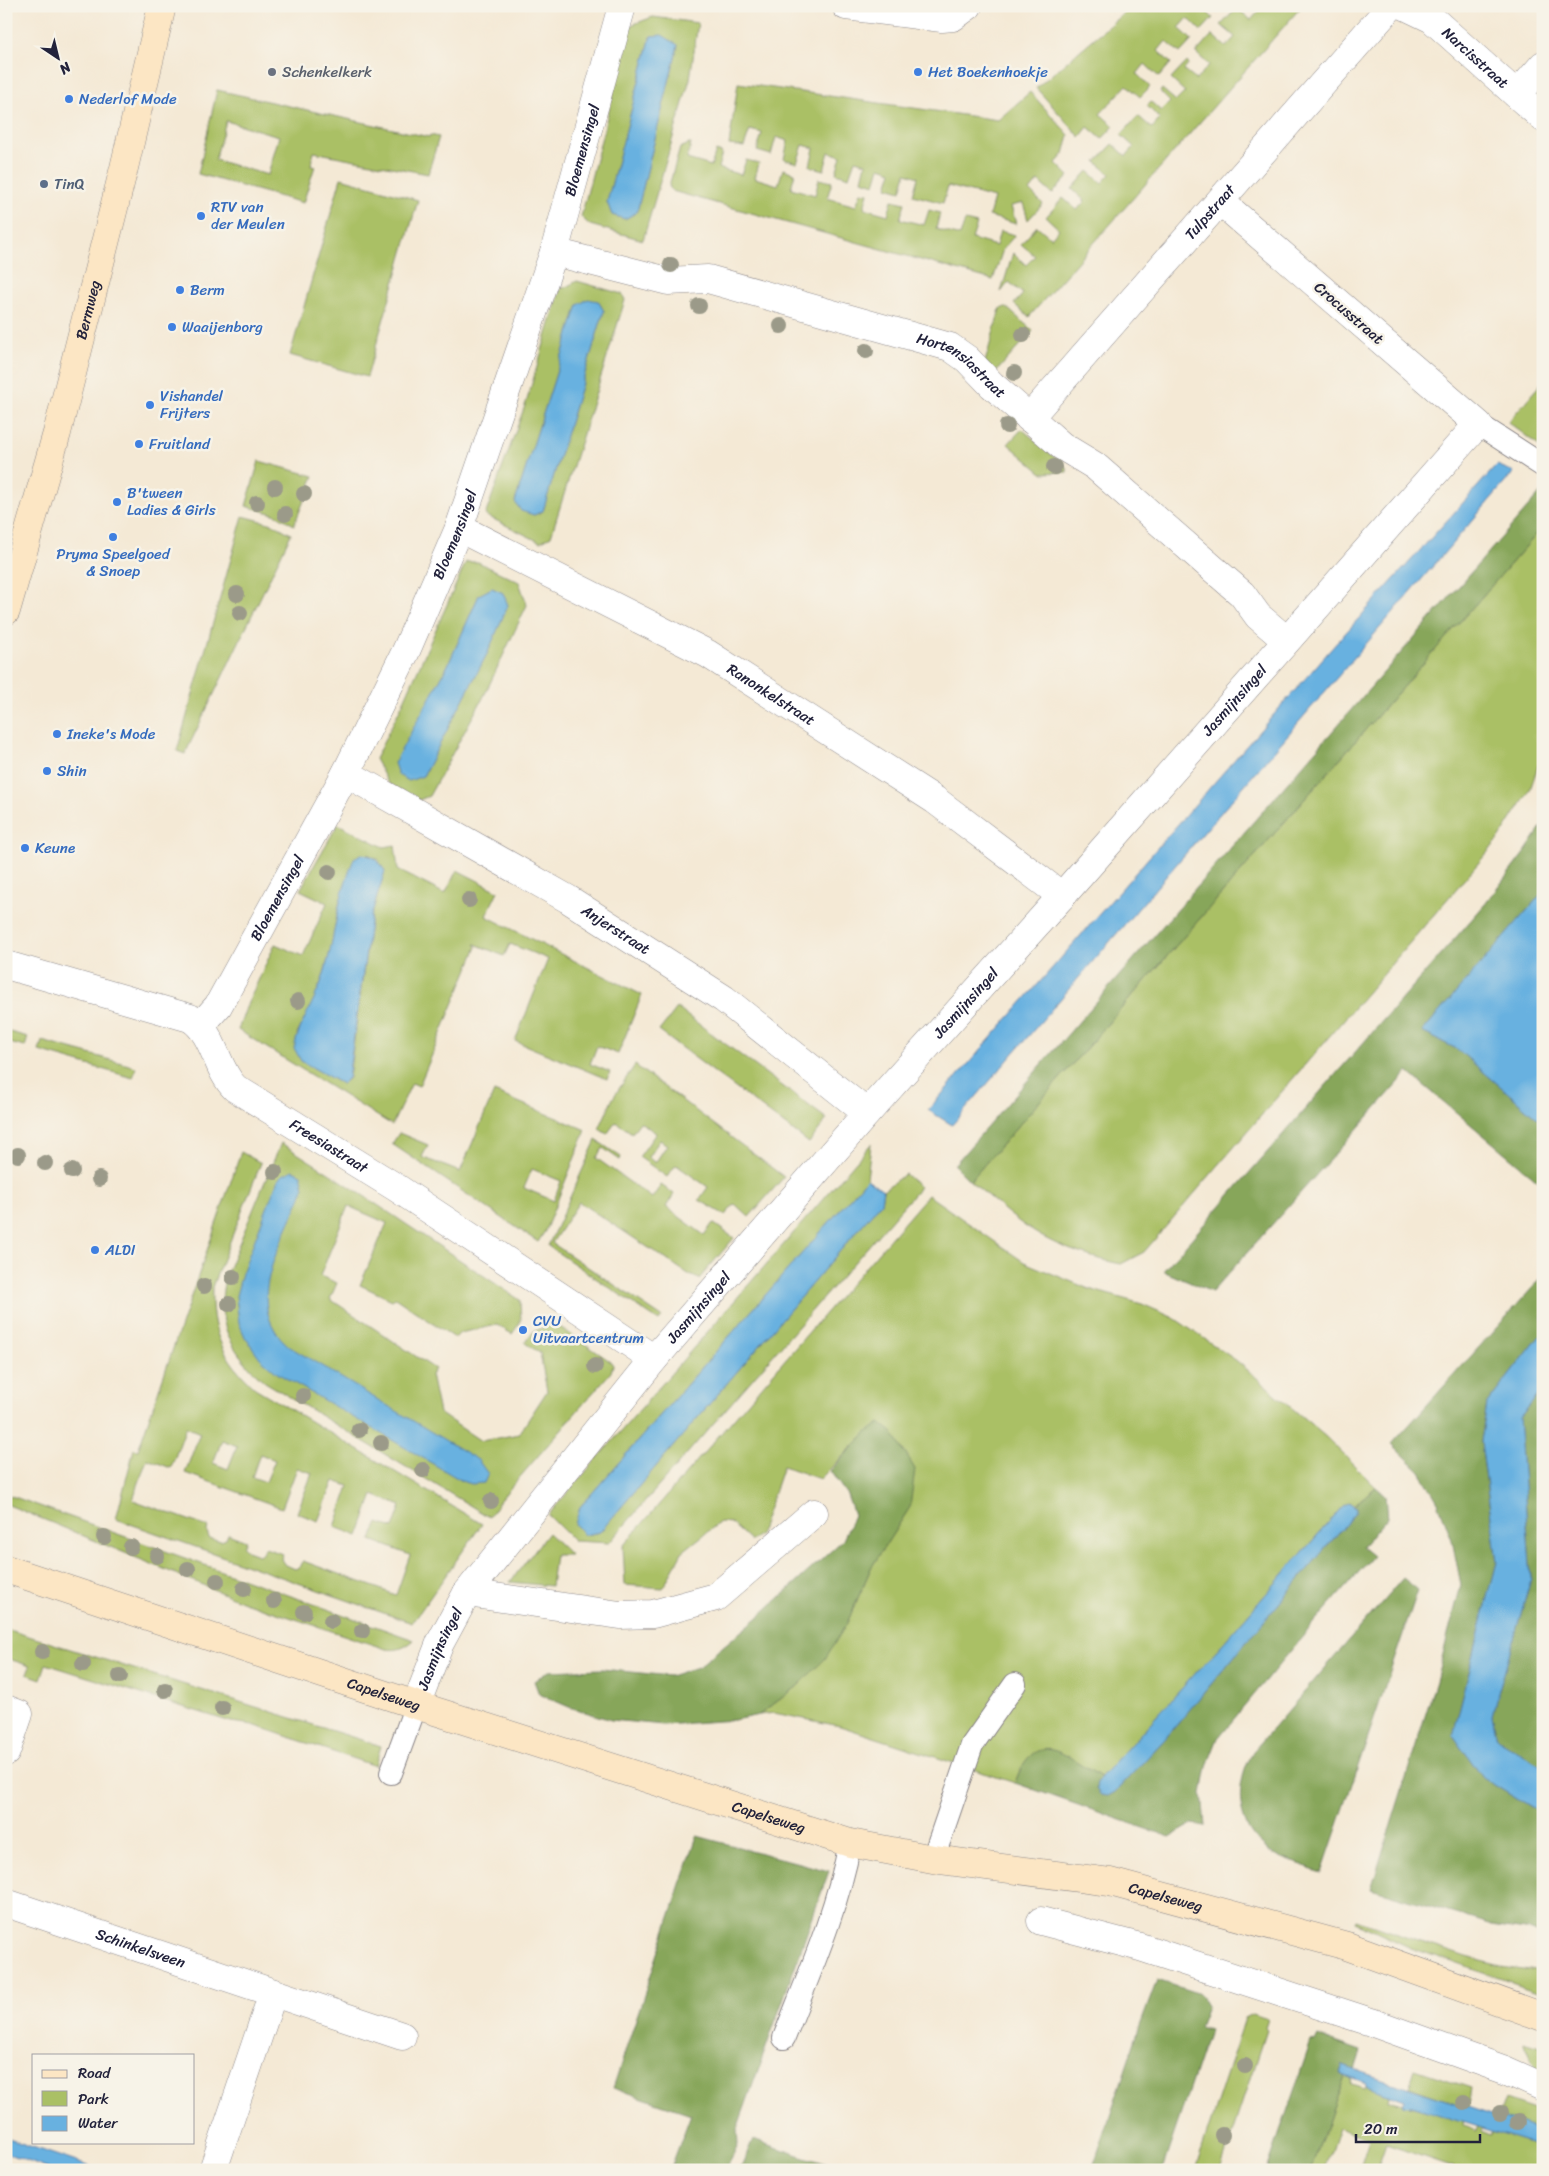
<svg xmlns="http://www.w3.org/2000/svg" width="1549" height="2176" font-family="Sriracha,sans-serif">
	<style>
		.green { fill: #aac065; stroke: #667150; fill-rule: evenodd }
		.forest { fill: #87a65a; stroke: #54644a }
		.water { fill: #68b1e0; stroke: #456a8e }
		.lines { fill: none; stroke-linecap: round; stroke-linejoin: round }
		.lane-casing { stroke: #8b8688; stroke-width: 24 }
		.street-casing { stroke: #8b8688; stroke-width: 29 }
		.secondary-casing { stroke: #8b8688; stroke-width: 29 }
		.lane { stroke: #fff; stroke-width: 22 }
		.street { stroke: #fff; stroke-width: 28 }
		.secondary { stroke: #fce6c4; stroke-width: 28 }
		.tree { fill: #9b9a89 }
		.worship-dot { fill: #6b7280; stroke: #f7f3e8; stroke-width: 2 }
		.shop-dot { fill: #3f7fe0; stroke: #f7f3e8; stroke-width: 2 }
		.service-dot { fill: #5c6f8a; stroke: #f7f3e8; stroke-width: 2 }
		.labels { text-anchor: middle; stroke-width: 5; stroke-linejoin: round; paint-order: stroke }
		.street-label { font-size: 15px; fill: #22223b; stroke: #f7f3e8 }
		.worship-label { font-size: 15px; fill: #5b616d; stroke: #f7f3e8; text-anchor: start }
		.shop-label { font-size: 15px; fill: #366cbe; stroke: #f7f3e8; text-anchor: start }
		.service-label { font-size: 15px; fill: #4e5e75; stroke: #f7f3e8; text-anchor: start }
	</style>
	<rect width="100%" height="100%" fill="#f7f3e8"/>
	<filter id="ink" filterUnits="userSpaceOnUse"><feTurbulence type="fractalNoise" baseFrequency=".02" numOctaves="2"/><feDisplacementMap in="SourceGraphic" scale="10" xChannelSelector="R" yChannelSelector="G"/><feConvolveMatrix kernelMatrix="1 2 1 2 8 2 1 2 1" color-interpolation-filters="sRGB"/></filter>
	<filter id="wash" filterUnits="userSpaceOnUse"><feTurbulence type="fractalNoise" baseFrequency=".0096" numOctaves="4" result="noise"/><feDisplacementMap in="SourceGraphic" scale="20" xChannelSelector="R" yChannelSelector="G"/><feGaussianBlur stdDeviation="1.12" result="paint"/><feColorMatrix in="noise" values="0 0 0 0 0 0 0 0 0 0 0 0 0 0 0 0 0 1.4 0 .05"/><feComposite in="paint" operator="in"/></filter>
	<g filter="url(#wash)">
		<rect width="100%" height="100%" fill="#f4e9d5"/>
		<g class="green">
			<path d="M1132,6h69l12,12 -12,13 -13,-13 -9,10 13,12 -12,13 -14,-12 -8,10 13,12 -12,14 -14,-13 -8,10 13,13 -10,10 -13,-12 -27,29 14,12 -12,13 -14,-12 -8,10 -44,-49z"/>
			<path d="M1254,6h48l-273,311 -15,-13 9,-10 -14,-12 -8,10 12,-39 13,12 9,-9 -14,-12 16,-18 14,12 8,-9 -13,-12 17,-19 14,12 8,-9 -13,-12 16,-18 14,12 8,-9 -14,-12 17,-18 13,12 8,-9 -13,-12 17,-19 14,12 8,-9 -13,-13 4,-4 10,9 9,-9 -10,-10 2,-3 14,12 9,-9 -14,-13 16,-17 2,2 -5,6 12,10 13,-15 -13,-12 16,-18 14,12 9,-10 -14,-12 16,-17 14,12 8,-9z"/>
			<path d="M653,17l45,6 -8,56 -47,161 -53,-15 -9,-8 50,-192zM651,36h9l18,9 -41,167 -12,7 -13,-4 -5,-13z"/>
			<path d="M738,83l260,37 32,-28 39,43 -5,19 -8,9 13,13 -17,18 -14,-13 -8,10 13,13 -15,16 -5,-17 -12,3 5,18 -27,-8 5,-18 -46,-12 -5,17 -30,-8 5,-18 -12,-4 -5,18 -14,-4 5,-16 -12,-4 -5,17 -13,-4 4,-17 -11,-3 -6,17 -13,-4 5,-17 -12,-4 -5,18 -14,-4 4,-18 -11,-3 -6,18 -13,-4 4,-18 -12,-4 -5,18 -14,-4 5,-18 -12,-3 -6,17 -15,-2z"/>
			<path d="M217,90l212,47 1,-2 9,2 -11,37 -114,-22 -3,13 4,1 -12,37 -105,-29zM226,121l53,15 -11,39 -53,-15z"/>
			<path d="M689,144h2l-4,15 24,7 5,-15 6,2 -4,15 23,7 5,-15 13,3 -4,15 23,7 5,-16 12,4 -4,15 24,7 4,-16 13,3 -5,16 29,8 5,-14 7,1 -4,15 24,7 4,-15 13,3 -5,16 24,6 5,-15 11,3 -4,16 24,7 5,-15 12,3 -5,15 24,7 4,-15 15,4 -12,14 -10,31 -321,-89 -3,-5 11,-38z"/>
			<path d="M341,178l77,22 -51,177 -77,-22z"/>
			<path d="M577,281l45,13 3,6 -74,236 -11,6 -55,-27 1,-2 41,-113 34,-113 3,1zM598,301l6,10 -61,200 -9,4 -19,-13 63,-197z"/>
			<path d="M1006,307l27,24 -37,41 -11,-10 15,-53z"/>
			<path d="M1543,381v68l-35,-27z"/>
			<path d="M1022,429l45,39v4l-25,1 -34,-29z"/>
			<path d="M259,461l55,15 -20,49 -17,-10 -31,-9z"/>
			<path d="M243,516l30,8 18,10 -106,220 -8,-3z"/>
			<path d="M1543,527v224l-13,39 -31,49 -355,413 -23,12c-36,-7 -75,-21 -103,-43 -17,-13 -32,-27 -48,-40z"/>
			<path d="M466,562h12l41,20 8,23 -44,93 -54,98 -10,4 -31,-17 -13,-24 27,-54zM492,588l11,5 4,12 -19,47 -65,124 -28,-13 53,-98 31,-70z"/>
			<path d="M338,824l46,23 11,-2 3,25 47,24 12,-24 41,21 -12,25 156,79 -24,59 -21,-8 -7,18 20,8 -3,7 -92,-38 33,-82 -38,-15 -6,12 -29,-12 2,3 -58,139 -7,-3 -20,42 -154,-95 9,-25 28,-61 28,12 24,-53 -27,-13zM368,854l10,6 7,11 -14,45 -22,162 -7,6 -41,-23 -4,-27 13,-24 13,-33 7,-25 10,-52z"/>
			<path d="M677,1008l150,111 -18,24 -150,-112z"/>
			<path d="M6,1031l22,6 -3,10 -19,-5z"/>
			<path d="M42,1041l94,26 -3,11 -94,-27z"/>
			<path d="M635,1065l149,112 -35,40 -14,-13 -10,11 -26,-15 9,-13 -32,-22 -9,12 -28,-20 17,-24 -16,-11 -8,11 -16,-11 -9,12 -8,-5 14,-31zM660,1140l7,5 -12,18 -7,-6z"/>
			<path d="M494,1092l92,38 -41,101 -7,11 -146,-98 7,-11 29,12 -6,12 38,15zM532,1169l29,12 -7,20 -30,-13z"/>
			<path d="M596,1140l25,17 -1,3 -17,-12 -7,10 56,40 9,-13 13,9 -8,13 38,28 9,-12 21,15 -35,41 -9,-4 -111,-73 -27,41 110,74 -3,4 -111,-75z"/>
			<path d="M281,1143l59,37 180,120 1,21 -9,13 -15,-9 -37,8 -5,5 -60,-40 -3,2 -32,-15 27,-62 -39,-17 -28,70 17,7 -7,16 105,70 -4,6 8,38 42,28 38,-7 28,-43 -7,-38 -15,-10 9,-12 20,-8 56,38 3,4 -2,7 -111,128 -11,17 -224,-135c-35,-31 -51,-60 -39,-107z"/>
			<path d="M871,1144l-4,35 -287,328 4,28 16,-3 281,-329 2,-13 22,-16 15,13 -311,356 -35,-2 -26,-26z"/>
			<path d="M241,1152l20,11 -49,124c-2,44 11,72 43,101l227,136 -70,99 -296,-104 18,-70 4,1zM186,1427l14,6 -15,40 97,35 15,-40 15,5 -15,40 21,8 16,-40 15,5 -14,41 23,9 15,-41 28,11 -8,22 -15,-5 -7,17 39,15 -14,40 -93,-34 -2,5 -6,3 -11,-5 -3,-5 2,-5 -18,-6 -2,5 -5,2 -11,-4 -4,-5 3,-5 -18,-7 -2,5 -5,2 -12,-3 -2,-6 1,-5 -75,-27 14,-41 24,9zM222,1440l15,6 -9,23 -15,-6zM260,1454l15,6 -9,22 -14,-5z"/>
			<path d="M928,1195l96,67 65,27 53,15 32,14 63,43 90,77 49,49 -22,18 -4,-3 -7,4 -118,135 -124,136 -35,-21 -45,11 -6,16 -175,-57 -66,-13 -15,2 39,-29 49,-63 24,-55 39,-61 -45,-73 -45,45 -37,-13 -23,68 -9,7 -20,-18 -11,-1 -38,30 -19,36 -38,-3 -2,-39z"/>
			<path d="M6,1494l408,146c-9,8 -17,11 -28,9l-142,-47 -238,-98z"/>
			<path d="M548,1533l23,22h-16l-4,31 -41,-4z"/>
			<path d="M6,1629l375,117 -6,20 -122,-41 -22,-3 -185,-58 -5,15 -14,-5 3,-8 -24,-8z"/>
			<path d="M1356,1920l110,37 35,9 42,6v21l-132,-45 -56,-26z"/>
			<path d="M1253,2014l14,5 -3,9 2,2 -46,140h-25l50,-152z"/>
			<path d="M1523,2042l20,6v30l-3,-1z"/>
			<path d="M1415,2069l56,19 -3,20 -59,-21z"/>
			<path d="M1345,2075l7,2 -1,7 13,4 1,-2 24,9 -1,5 76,21 -1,5 13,5 2,-5 5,2 -2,3 10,4 2,-4 50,16v23h-91l1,-3 -67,-23 -9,26h-17l10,-31 -32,-11 -14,42h-13z"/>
			<path d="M1505,2099l38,13v20l-45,-14z"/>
		</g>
		<g class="forest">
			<path d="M1543,490v37l-573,654 -16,-16z"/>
			<path d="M1543,825v67l-121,140 35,17 86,74v62l-135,-113 -196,220 -49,-21 323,-368 39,-51z"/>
			<path d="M1543,1276v56l-56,72 -6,38 16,120 -44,173 30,43 60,37v118l-51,-8 -121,-36 65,-208 25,-96 -9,-45 -14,-38 -18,-31 -28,-27z"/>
			<path d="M1543,1390v377l-46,-28 -5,-25 39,-135 -12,-161z"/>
			<path d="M880,1423l12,9 23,37 -5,38 -39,61 -24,55 -22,36 -27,27 -39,29 -25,5 -71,5 -52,-5 -42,-13 -30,-13 -5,-13 15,-10 53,-2 68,7 28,-9 58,-48 87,-79 11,-25 -7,-20 -17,-24 35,-37z"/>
			<path d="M1376,1487l9,8 2,23 -25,29 11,9 -59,67 -96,115 -11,28 -5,27 3,33 -12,-2 -23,13 -155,-54c20,-58 50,-28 86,-6l-4,6 -1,6 5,6 14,-3 49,-52 191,-227 1,-4 -2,-4z"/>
			<path d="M1403,1578l15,12 -96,282c-17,-6 -36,-11 -51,-20 -37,-24 -38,-68 -16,-103z"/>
			<path d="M697,1836l132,35 -92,258 1,15 -12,26h-56l21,-56 -78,-26z"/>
			<path d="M1157,1980l43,14 7,12 -8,21 10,3 -47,140h-70l48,-144z"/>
			<path d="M1318,2036l43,15 -6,19 -12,-4 -3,7 5,2 -34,95h-44l44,-129 4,1z"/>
			<path d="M753,2140l92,30h-105z"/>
		</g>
		<g class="water">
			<path d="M662,35l16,10 -41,167 -12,7 -13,-4 -5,-13 44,-166z"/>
			<path d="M588,299l10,2 6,10 -61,200 -9,4 -13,-4 -6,-9 63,-197z"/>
			<path d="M1497,465l17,7 -562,653 -24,-15 404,-462z"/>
			<path d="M492,588l11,5 5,12 -20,47 -65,124 -14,5 -11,-6 -4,-12 54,-98 31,-70z"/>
			<path d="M361,854c12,1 18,7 24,17l-14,45 -23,162 -6,6 -41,-23 -7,-13c5,-24 21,-47 29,-71 8,-24 11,-50 17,-75 3,-15 9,-29 14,-44z"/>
			<path d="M1543,892v231l-86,-74 -35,-17z"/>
			<path d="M293,1170l8,4 3,14c-17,50 -67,115 -14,159l188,113 10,14 -4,9 -13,1 -7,-2 -187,-109 -17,-15 -15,-21 -6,-14 -3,-27 6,-23 35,-91 4,-6z"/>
			<path d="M867,1179l16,11 -2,13 -281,329 -16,3 -9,-11 5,-17z"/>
			<path d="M1543,1332v58l-24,28 12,161 -39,135 5,25 46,28v48l-60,-37 -30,-43 44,-173 -16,-120 6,-38z"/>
			<path d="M1350,1502l6,7 -1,4 -191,227 -49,52 -7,4 -7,-1 -5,-6 1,-6 4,-6 124,-136 118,-135z"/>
			<path d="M1343,2066l200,66v15l-132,-41 -9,-1 2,-5 -39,-14 1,-3 -26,-10z"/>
			<path d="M6,2138l94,32h-49l-45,-17z"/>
		</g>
	</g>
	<g filter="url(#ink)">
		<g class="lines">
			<defs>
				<g id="lane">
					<path d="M1478,424l65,42"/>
					<path d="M391,1773l25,-68"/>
					<path d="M933,1859l39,-114 43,-61"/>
					<path d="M784,2038c25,-64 53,-127 66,-195"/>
				</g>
				<g id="street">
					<path d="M846,6l96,12 11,-1 15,-11"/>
					<path id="s1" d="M1405,6l27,13 85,76 26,-30"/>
					<path d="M1517,95l26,23"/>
					<path id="s2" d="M554,252l114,29 40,-2 242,68 17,12 25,26 70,61 33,20 147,128 16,22 28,24"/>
					<path id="s3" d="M1029,418l362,-412"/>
					<path id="s4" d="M459,528l249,126 227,146 127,96"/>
					<path id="s5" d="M346,773l222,126 156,100 143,114"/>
					<path id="s6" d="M6,965l184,53c25,15 25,50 45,70l162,100 257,171"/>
					<path id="s7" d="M200,1026l18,-20 128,-233 60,-122 53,-123 95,-276 68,-246"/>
					<path d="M467,1593l153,22 33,-1 63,-17 98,-84"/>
					<path id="s8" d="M416,1705l24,-62 27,-50 187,-234 213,-246 195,-217 416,-472 -257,-222"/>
					<path d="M6,1709l13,5 -13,38"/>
					<path id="s9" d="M6,1903l396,133"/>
					<path d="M1041,1921l99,26 231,75 134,48 38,17"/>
					<path d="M213,2170l60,-177"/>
				</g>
				<g id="secondary">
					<path id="s10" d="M6,611l51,-178 67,-265 38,-162"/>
					<path id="s11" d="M6,1569l410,136 434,138 83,16 177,23 237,64 196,71"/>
				</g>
			</defs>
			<use href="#lane" class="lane-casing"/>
			<use href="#street" class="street-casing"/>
			<use href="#secondary" class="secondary-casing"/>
			<use href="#lane" class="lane"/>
			<use href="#street" class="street"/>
			<use href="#secondary" class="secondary"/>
		</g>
		<g class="tree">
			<circle cx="671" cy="265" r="8"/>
			<circle cx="699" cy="306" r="8"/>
			<circle cx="781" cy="326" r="8"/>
			<circle cx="1023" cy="335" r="8"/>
			<circle cx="866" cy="351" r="8"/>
			<circle cx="1014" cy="373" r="8"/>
			<circle cx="1007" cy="426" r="8"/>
			<circle cx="1054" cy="467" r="8"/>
			<circle cx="275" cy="487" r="8"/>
			<circle cx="304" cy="494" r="8"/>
			<circle cx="257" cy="503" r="8"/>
			<circle cx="285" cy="514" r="8"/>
			<circle cx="237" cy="594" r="8"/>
			<circle cx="240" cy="613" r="8"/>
			<circle cx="329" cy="872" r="8"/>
			<circle cx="469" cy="900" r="8"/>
			<circle cx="298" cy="1001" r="8"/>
			<circle cx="18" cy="1155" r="8"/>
			<circle cx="45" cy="1163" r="8"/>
			<circle cx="72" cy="1171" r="8"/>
			<circle cx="275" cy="1172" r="8"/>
			<circle cx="99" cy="1179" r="8"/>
			<circle cx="233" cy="1277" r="8"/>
			<circle cx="204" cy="1286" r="8"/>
			<circle cx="229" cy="1304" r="8"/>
			<circle cx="595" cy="1366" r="8"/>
			<circle cx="303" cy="1396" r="8"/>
			<circle cx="359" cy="1430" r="8"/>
			<circle cx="381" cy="1443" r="8"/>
			<circle cx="423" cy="1470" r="8"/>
			<circle cx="491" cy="1501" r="8"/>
			<circle cx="104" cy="1537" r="8"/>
			<circle cx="131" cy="1547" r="8"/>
			<circle cx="157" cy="1556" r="8"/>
			<circle cx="188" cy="1569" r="8"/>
			<circle cx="217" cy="1581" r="8"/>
			<circle cx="244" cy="1589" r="8"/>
			<circle cx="274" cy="1601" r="8"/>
			<circle cx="304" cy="1612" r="8"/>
			<circle cx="331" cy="1621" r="8"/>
			<circle cx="362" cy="1631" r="8"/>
			<circle cx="42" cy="1652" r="8"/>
			<circle cx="83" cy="1664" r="8"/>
			<circle cx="120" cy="1676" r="8"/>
			<circle cx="165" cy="1690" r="8"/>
			<circle cx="222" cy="1708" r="8"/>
			<circle cx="1245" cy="2066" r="8"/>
			<circle cx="1464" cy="2103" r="8"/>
			<circle cx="1500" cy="2113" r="8"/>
			<circle cx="1518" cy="2122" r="8"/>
			<circle cx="1222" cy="2135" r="8"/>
		</g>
	</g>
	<circle class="worship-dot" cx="272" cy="72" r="5"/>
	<g class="shop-dot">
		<circle cx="918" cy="72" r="5"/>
		<circle cx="69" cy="99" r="5"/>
		<circle cx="201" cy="216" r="5"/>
		<circle cx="180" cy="290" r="5"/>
		<circle cx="172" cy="327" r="5"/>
		<circle cx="150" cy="405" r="5"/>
		<circle cx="139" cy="444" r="5"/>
		<circle cx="117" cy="502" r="5"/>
		<circle cx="113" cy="537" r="5"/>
		<circle cx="57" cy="734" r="5"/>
		<circle cx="47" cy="771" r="5"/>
		<circle cx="25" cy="848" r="5"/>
		<circle cx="95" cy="1250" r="5"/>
		<circle cx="523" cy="1330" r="5"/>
	</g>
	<circle class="service-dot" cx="44" cy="184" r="5"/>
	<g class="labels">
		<g class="street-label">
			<text dy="5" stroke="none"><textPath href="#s1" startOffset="88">Narcisstraat</textPath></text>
			<text dy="5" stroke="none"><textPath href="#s7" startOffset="960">Bloemensingel</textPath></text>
			<text dy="5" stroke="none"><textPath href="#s3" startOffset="274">Tulpstraat</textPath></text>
			<text dy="5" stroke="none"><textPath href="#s10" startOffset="312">Bermweg</textPath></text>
			<text transform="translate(1349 313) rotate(41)" y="5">Crocusstraat</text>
			<text dy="5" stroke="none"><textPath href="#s2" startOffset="428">Hortensiastraat</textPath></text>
			<text dy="5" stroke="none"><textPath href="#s7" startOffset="555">Bloemensingel</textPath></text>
			<text dy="5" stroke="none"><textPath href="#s4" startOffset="354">Ranonkelstraat</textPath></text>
			<text dy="5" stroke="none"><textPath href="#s8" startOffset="1301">Jasmijnsingel</textPath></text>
			<text dy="5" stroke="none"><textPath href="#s7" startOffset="150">Bloemensingel</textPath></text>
			<text dy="5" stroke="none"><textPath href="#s5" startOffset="312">Anjerstraat</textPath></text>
			<text dy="5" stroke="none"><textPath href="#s8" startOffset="896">Jasmijnsingel</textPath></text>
			<text dy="5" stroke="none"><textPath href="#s6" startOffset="386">Freesiastraat</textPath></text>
			<text dy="5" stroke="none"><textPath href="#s8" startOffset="491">Jasmijnsingel</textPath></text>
			<text dy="5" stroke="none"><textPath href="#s8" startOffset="61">Jasmijnsingel</textPath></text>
			<text dy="5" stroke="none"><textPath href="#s11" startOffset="398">Capelseweg</textPath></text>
			<text dy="5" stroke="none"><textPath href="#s11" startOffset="802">Capelseweg</textPath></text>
			<text dy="5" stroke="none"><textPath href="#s11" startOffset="1208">Capelseweg</textPath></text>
			<text dy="5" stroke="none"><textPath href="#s9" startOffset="142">Schinkelsveen</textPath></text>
		</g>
		<g class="worship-label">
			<text x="282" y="77">Schenkelkerk</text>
		</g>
		<g class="shop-label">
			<text x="928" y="77">Het Boekenhoekje</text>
			<text x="79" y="104">Nederlof Mode</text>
			<text x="211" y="212">RTV van<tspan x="211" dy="17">der Meulen</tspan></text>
			<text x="190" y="295">Berm</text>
			<text x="182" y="332">Waaijenborg</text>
			<text x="160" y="401">Vishandel<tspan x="160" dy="17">Frijters</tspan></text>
			<text x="149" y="449">Fruitland</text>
			<text x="127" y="498">B'tween<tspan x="127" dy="17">Ladies &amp; Girls</tspan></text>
			<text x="113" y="559" text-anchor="middle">Pryma Speelgoed<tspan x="113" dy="17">&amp; Snoep</tspan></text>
			<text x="67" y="739">Ineke's Mode</text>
			<text x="57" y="776">Shin</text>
			<text x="35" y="853">Keune</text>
			<text x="105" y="1255">ALDI</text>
			<text x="533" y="1326">CVU<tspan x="533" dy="17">Uitvaartcentrum</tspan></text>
		</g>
		<g class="service-label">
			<text x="54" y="189">TinQ</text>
		</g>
	</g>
	<rect width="1549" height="2176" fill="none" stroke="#f7f3e8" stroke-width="25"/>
	<rect x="32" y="2054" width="162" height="90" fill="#f7f3e8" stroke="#a29fa3"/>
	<rect x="42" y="2070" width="25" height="8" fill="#fce6c4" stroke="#a29fa3"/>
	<text x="78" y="2078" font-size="15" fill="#22223b">Road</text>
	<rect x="42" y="2091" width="25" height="15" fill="#aac065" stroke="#a29fa3"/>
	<text x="78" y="2104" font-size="15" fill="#22223b">Park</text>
	<rect x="42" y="2116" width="25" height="15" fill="#68b1e0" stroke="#a29fa3"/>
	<text x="78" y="2128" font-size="15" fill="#22223b">Water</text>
	<g transform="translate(58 58) rotate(145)" stroke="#f7f3e8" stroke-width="4" paint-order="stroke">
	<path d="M0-4L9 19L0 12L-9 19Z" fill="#22223b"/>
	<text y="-8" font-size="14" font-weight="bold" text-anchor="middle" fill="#22223b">N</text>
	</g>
	<path d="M1356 2134v8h124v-8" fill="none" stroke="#22223b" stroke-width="2.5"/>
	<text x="1364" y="2134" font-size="15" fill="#22223b" stroke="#f7f3e8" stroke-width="4" paint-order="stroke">20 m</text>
</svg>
